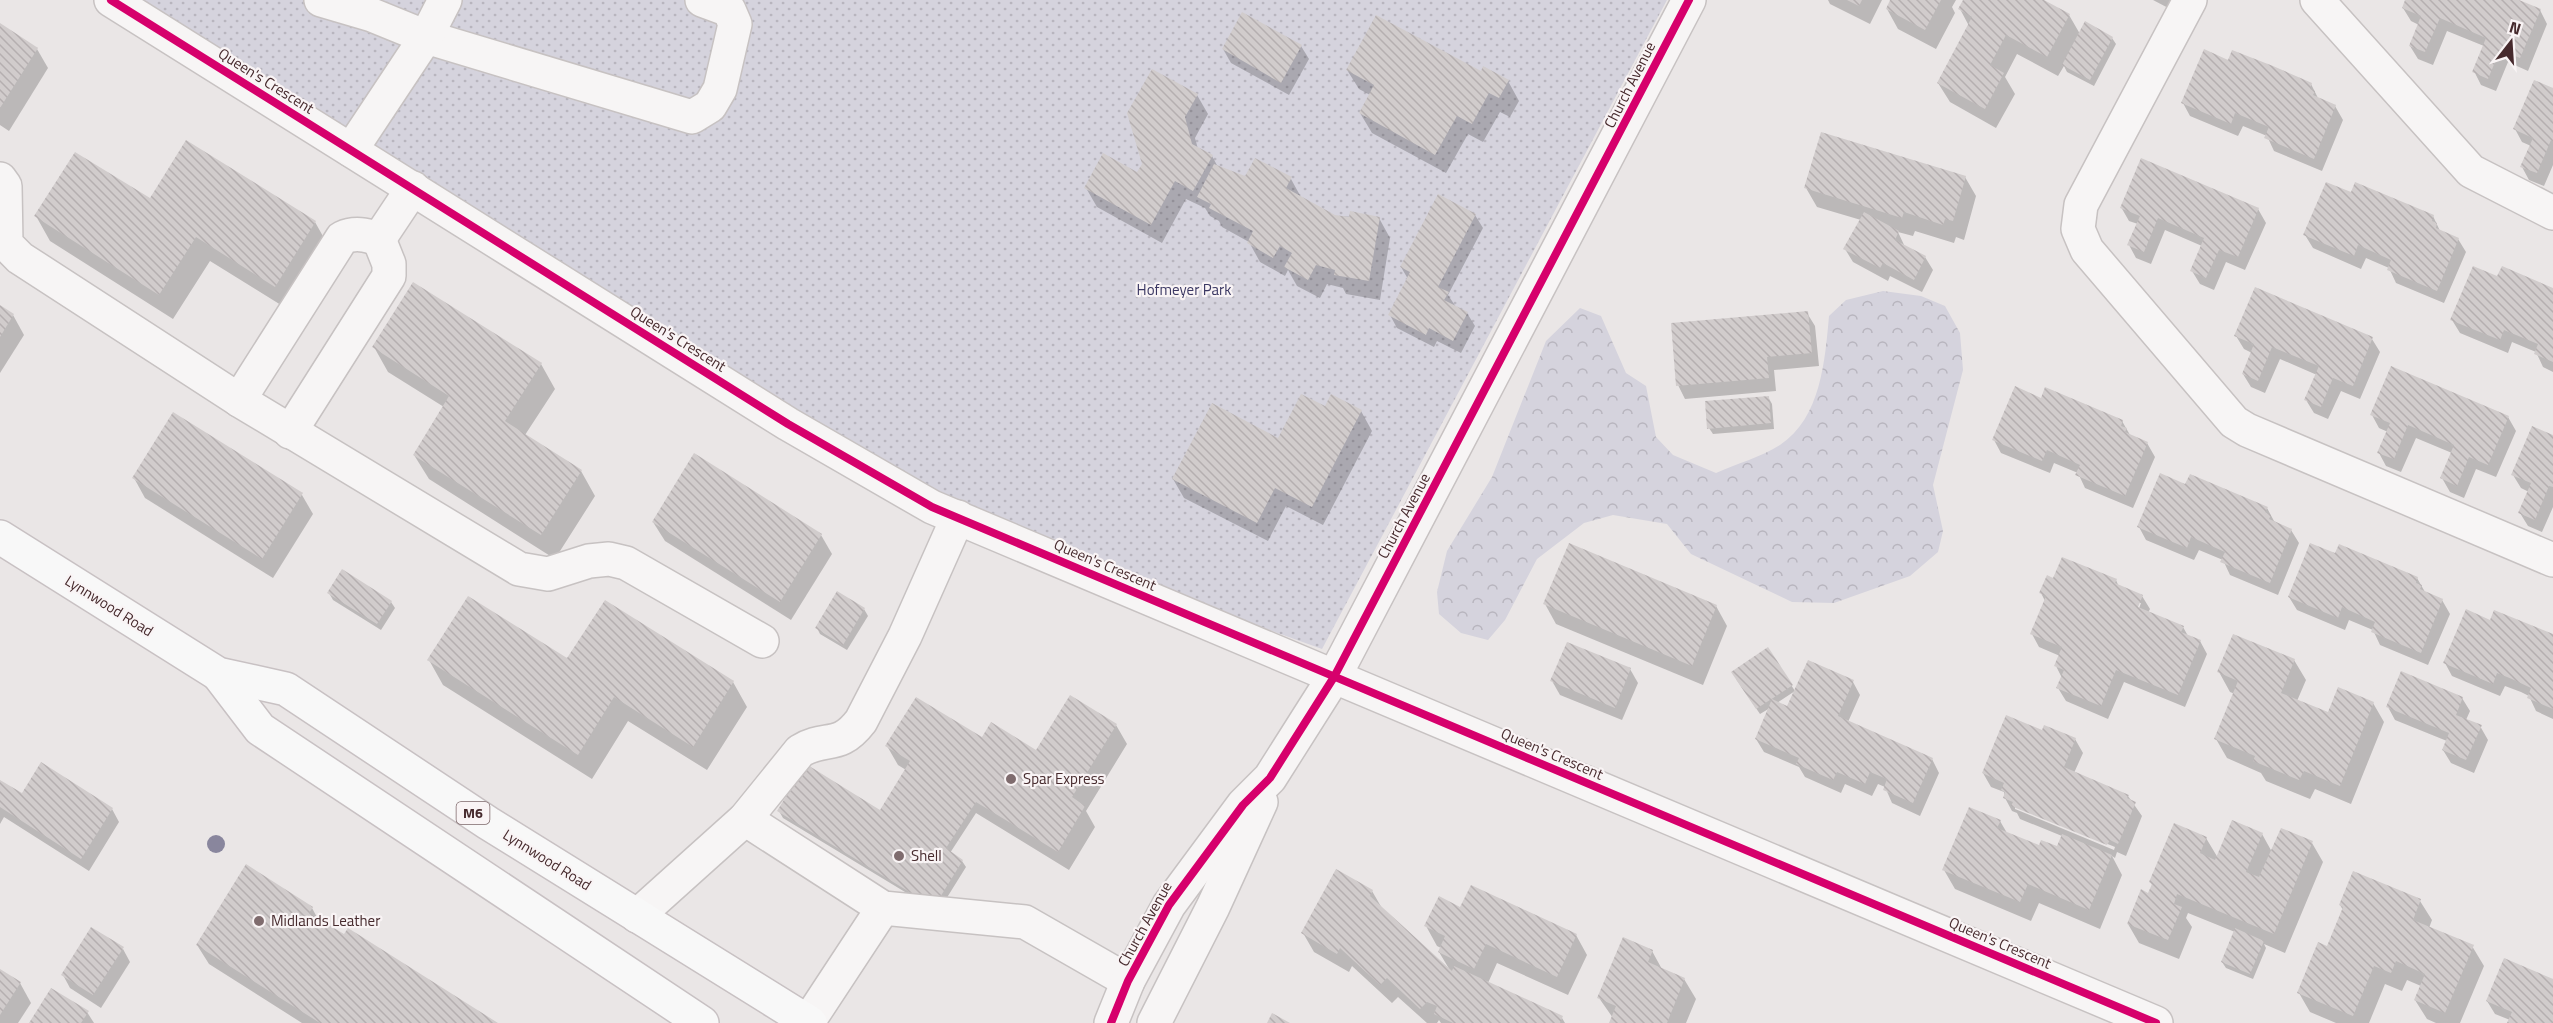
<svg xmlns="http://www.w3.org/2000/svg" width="2553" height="1023" font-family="'Titillium Web',sans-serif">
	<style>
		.forest { fill: url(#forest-crowns) }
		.park { fill: url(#park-dots) }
		.shadow { fill: #0003; fill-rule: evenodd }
		.building { fill: url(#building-back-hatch) }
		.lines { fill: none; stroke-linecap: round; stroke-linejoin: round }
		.minor-casing { stroke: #c7c2c2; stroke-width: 36 }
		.major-casing { stroke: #c8c1c3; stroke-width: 36 }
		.minor { stroke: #f7f5f5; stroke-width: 33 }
		.major { stroke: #f8f8f8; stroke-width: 33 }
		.cycleway-casing { stroke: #f9f4f5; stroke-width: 11 }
		.cycleway { stroke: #d6006c; stroke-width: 8 }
		.tree { fill: #89869d }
		.poi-dot { fill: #7f6c6e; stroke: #f9f4f5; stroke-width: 2 }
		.labels { text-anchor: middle; stroke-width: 4.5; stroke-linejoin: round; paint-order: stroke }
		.shield { fill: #f9f4f5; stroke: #7c6769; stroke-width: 1.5 }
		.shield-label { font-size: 14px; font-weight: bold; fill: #462a2d }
		.street-label { font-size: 15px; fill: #462a2d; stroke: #f9f4f5 }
		.park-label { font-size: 15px; fill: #3a3762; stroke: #f9f4f5 }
		.poi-label { font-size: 15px; fill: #462a2d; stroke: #f9f4f5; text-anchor: start }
	</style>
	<defs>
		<pattern id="forest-crowns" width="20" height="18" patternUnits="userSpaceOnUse" patternTransform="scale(1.5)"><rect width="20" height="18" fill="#d5d3dd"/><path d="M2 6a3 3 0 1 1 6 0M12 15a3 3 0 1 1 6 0" fill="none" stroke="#b8b5be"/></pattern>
		<pattern id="park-dots" width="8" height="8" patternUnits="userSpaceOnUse" patternTransform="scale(1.5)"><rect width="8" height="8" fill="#d5d3dd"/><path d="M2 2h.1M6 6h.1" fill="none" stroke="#b8b5be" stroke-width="1.8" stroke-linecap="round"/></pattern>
		<pattern id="building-back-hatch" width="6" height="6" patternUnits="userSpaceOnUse" patternTransform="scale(1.5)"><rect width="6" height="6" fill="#d1cccc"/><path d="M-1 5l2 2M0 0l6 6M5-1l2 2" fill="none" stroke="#b5afb0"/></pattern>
	</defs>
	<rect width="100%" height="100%" fill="#eae6e6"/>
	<path class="forest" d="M1883,291l38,5 24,10 15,27 3,37 -30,115 10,46 -5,21 -28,24 -76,27 -42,-1 -101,-48 -24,-30 -54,-9 -29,8 -47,36 -32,61 -17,20 -27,-7 -22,-19 -2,-22 10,-41 45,-74 54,-136 34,-33 21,8 25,57 20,13 10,51 17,18 43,18c20,-9 45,-16 64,-28 41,-27 45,-85 49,-129l17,-16z"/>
	<path class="park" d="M103,0h1564l-345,649 -364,-132z"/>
	<g class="shadow">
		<path d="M1828,0h54l-12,24 -40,-20z"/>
		<path d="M1892,0h64l-4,7 3,6 -19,36 -38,-20 -11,-20z"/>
		<path d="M1965,0h76l28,15 11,19 32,4 4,6 -22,42 -27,-14 -3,-6 -6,10 -41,-22 -12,23 10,17 -19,34 -46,-26 -12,-19 31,-57 -9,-17z"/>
		<path d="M2153,0h27l-6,11z"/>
		<path d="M2407,0h108l25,10 7,14 -19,47 -20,-9 -12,29 -15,-6 -7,-14 10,-25 -37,-15 -14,34 -15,-6 -8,-13 9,-21 -8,-4 -8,-13z"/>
		<path d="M0,25l37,24 11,19 -39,63 -9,-6z"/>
		<path d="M1301,46l8,13 -20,36 -58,-32 -8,-14z"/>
		<path d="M1347,70l135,3 26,8 11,20 -9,16 -10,-5 -17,30 -15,-8 -22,39 -74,-40 -12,-20 10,-18 -11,-6z"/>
		<path d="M2311,84l7,14 17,8 8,14 -21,51 -48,-20 -7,-15 -24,-10 -5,10 -48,-20 -7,-13z"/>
		<path d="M2553,90v75l-9,21 -15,-6 -7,-13 9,-21 -9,-4 -7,-13z"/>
		<path d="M1197,95l11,19 -13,24 3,11 14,7 6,11 28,11 45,1 11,20 33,17 44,2 11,20 -10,62 -34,-6 -3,-6 -16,-4 -7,14 -23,-12 -9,-16 -3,6 -25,-14 -11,-20 -27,-15 -3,-6 -9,-5 -5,-8 -19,-9 -24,44 -65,-36 -11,-19 52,-14z"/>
		<path d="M1965,177l11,19 -12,44 -8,-3 -2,6 -39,-12 -2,5 -15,-4 7,15 20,10 8,13 -11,22 -32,-16 -2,5 -35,-19 -8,-13 16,-29 -44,-13 -11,-19z"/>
		<path d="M2352,194l81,22 7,15 18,8 8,13 -22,51 -48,-20 -7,-15 -23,-10 -5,11 -48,-21 -8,-13z"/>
		<path d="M150,200l165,22 14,25 -40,63 -79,-49 -37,58 -123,-78 -14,-25z"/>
		<path d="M2121,207l137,2 8,14 -21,47 -19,-8 -12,28 -14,-6 -8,-13 10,-25 -37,-16 -14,34 -15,-6 -7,-13 9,-21 -9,-3z"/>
		<path d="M1475,215l8,13 -35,67 8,12 11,6 8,13 -14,27 -24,-12 -3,6 -37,-19 -7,-13 18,-36 -7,-12z"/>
		<path d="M2553,289v83l-10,-5 -7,-15 -24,-10 -4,11 -48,-20 -8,-13z"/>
		<path d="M0,307l13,8 11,20 -24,38z"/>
		<path d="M1807,313l8,13 4,40 -45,4 2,21 -91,8 -7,-14z"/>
		<path d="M2236,336l136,3 8,13 -20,47 -19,-8 -13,28 -14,-6 -8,-13 11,-25 -37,-16 -15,34 -14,-6 -8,-13 9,-21 -8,-4z"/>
		<path d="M374,347l167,17 14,25 -30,46 56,36 14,25 -40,63 -126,-80 -15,-24 30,-48 -56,-35z"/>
		<path d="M1768,397l4,7 2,25 -61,5 -4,-6z"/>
		<path d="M2042,400l80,21 8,14 17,8 8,14 -22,51 -48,-20 -7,-15 -24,-10 -4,10 -49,-20 -7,-13z"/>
		<path d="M1325,409l36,2 11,20 -49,94 -37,-19 -18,35 -84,-43 -11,-19 106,-39z"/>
		<path d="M2372,415l136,2 8,14 -20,46 -20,-8 -12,29 -14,-6 -8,-14 10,-25 -36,-15 -15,34 -15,-6 -7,-13 9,-21 -9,-4z"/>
		<path d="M2553,436v71l-11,25 -14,-6 -8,-13 9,-21 -8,-4 -8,-13z"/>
		<path d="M134,478l168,17 11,19 -40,64 -128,-80z"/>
		<path d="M2186,486l81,22 7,13 17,9 8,13 -21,52 -48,-20 -7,-15 -24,-10 -5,10 -48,-20 -7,-13z"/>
		<path d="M653,522l168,13 11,19 -41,66 -126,-79z"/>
		<path d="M2335,555l82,23 8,14 17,8 8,14 -22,51 -48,-20 -7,-15 -24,-10 -4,10 -48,-20 -8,-13z"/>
		<path d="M2054,580h62l3,7 23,9 8,13 -2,4 35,14 5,9 12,5 7,13 -22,53 -61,-25 -16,37 -42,-18 -8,-13 4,-10 -6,-12 4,-10 -21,-9 -7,-13 13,-33 -4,-8zM2138,603h3l-4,11z"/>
		<path d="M329,593l62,9 4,6 -14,22 -48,-30z"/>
		<path d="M605,602l128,80 14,25 -40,63 -79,-49 -36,58 -149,-94 -14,-25h139z"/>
		<path d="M1545,604l171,2 11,20 -24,59 -147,-61z"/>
		<path d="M864,609l4,7 -21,34 -27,-16 -3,-6z"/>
		<path d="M2491,622l62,14v83l-17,-8 -7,-15 -8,-4 -16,-6 -5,10 -48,-20 -7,-13z"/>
		<path d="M2294,660l12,20 -9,21 31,13 45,-11 11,19 -33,82 -36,-15 -5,10 -44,-18 -5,-8 -34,-15 -11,-19 19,-45 -5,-2 -11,-20z"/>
		<path d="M1630,669l8,14 -16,37 -62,-25 -8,-14z"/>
		<path d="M1736,679l55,6 4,6 -18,12 11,5 65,-26 7,13 -12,27 84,37 7,14 -19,43 -28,-13 -7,-16 -7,-3 -6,12 -27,-12 -4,9 -36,-16 -6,-10 -35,-15 -8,-13 14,-31 -10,6z"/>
		<path d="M2462,698l8,13 -4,9 14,6 8,14 -14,33 -23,-10 -8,-13 4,-9 -52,-21 -7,-13z"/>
		<path d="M1116,725l11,19 -41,67 9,16 -26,43 -93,-57 -26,40 12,8 4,6 -28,45 -155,-94 -4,-7 101,1 26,-42 -8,-5 -11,-19 95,-7 55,13z"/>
		<path d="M2042,732l33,7 8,14 -9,20 54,23 14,20 -16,40 -9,-4 -2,6 -3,-2 10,19 -22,54 -61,-26 -8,18 -76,-32 -11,-19 56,-49 7,12 33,14 17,1 5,-12 -42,-17 -3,-6 -5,-2 -7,-13 -1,-6 -13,-5 -8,-14zM2015,806l100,41 -1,3 -99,-41z"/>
		<path d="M0,781l22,14 90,14 7,13 -30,49 -85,-54 -4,7z"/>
		<path d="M2262,834l10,18 40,-9 11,19 -38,91 -21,-9 2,4 -13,31 -27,-11 -4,-6 13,-30 -47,-19 -2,5 6,9 -13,32 -40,-16 -11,-19 21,-29 4,-9 -3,-4 56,-44 12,20z"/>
		<path d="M1372,891l11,19 68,62 -12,-20 2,-4 -4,-2 -11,-20 35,-17 115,26 11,20 -19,40 -71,-32 -9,20 74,35 3,5h-124l-2,-3 -2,3h-10l-29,-26 -6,6 -40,-37 -3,6 -35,-20 -11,-19z"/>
		<path d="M2420,901l12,19 -3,8 43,18 12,20 -24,57h-24l-9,-4 -12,-19 6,-14 -14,-6 -5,11 -17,-7 -16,39h-33l-26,-11 -11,-19 28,-45 16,-38 -3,-5z"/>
		<path d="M312,908l7,13 176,102h-193l-93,-59 -12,-19z"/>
		<path d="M123,949l7,13 -29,46 -31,-20 -7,-13z"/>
		<path d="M1652,951l11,20 21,8 12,20 -10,24h-75l2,-5 -14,-20z"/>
		<path d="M0,971l20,12 11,20 -13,20h-18z"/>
		<path d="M2553,980v43h-44l1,-3 -15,-6 -8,-13z"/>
		<path d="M87,1012l7,11h-63z"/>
	</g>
	<g class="building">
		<path d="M1847,0h15l-3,6z"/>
		<path d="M1890,0h51l-16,30 -39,-21z"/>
		<path d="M1963,0h81l26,14 -23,43 -41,-22 -16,30 14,8 -19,36 -48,-26 35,-66 -14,-8z"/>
		<path d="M2405,0h114l22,9 -21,49 -20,-8 -12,29 -16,-7 14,-34 -46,-20 -15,34 -16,-6 12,-30 -19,-8z"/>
		<path d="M1242,12l60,33 -21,38 -59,-34z"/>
		<path d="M1376,15l105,56 2,-5 26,14 -10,18 -10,-5 -17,31 -15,-8 -22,39 -76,-42 15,-28 -28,-15z"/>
		<path d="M2085,21l28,16 -23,43 -28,-15z"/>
		<path d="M0,23l38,25 -38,60z"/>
		<path d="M2204,49l24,11 4,-10 41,16 39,17 -2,6 5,2 -2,4 23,10 -22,54 -50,-21 5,-11 -34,-14 -4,11 -50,-21z"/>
		<path d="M1152,69l46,25 -13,23 7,27 21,11 -20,36 -18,-10 -24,44 -67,-37 19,-35 34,19 5,-8 -15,-51z"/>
		<path d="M2534,80l19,8v53l-2,-1 -14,33 -17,-6 13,-29 -20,-9z"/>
		<path d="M1821,132l145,44 -13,45 -8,-2 -2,6 -39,-13 -2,6 -98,-30z"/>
		<path d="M186,140l130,81 -41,66 -79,-50 -37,58 -125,-79 41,-64 75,46z"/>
		<path d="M1255,158l37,19 -6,11 49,27 14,2 1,-6 30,6 -11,64 -35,-6 1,-5 -19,-5 -8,15 -24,-13 8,-14 -12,-7 -7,12 -26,-15 6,-12 -44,-23 2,-4 -14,-7 17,-33 31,12z"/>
		<path d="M2141,158l118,50 -21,49 -19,-7 -13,28 -16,-7 14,-33 -46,-20 -14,34 -17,-7 13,-29 -20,-8z"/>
		<path d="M2326,182l25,10 4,-10 79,33 -2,6 5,2 -1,5 23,10 -22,53 -50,-21 4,-10 -33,-15 -4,11 -51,-21z"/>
		<path d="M1438,194l38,20 -38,73 11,5 -5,8 24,12 -15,29 -24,-13 -3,7 -38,-20 22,-43 -10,-5z"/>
		<path d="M1864,212l35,19 -4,9 31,16 -12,24 -31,-17 -3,5 -37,-19z"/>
		<path d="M2473,266l24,10 5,-10 51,22v74l-19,-8 4,-10 -34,-14 -4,10 -50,-20z"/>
		<path d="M413,282l129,81 -37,58 77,49 -41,65 -128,-80 36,-59 -77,-49z"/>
		<path d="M2255,287l118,50 -20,49 -20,-8 -12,29 -17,-7 15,-34 -47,-19 -14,34 -16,-7 12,-30 -20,-8z"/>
		<path d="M0,305l14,9 -14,23z"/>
		<path d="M1808,311l4,42 -45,4 2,21 -93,8 -5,-63z"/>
		<path d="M2391,366l118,50 -21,49 -19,-8 -12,29 -17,-8 14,-33 -46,-20 -14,34 -17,-6 13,-30 -20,-8z"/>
		<path d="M2015,386l26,12 4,-11 78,33 -2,6 6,2 -2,4 23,10 -23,54 -50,-21 5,-10 -33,-15 -5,11 -50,-21z"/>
		<path d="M1301,394l24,12 6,-12 31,16 -50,97 -37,-19 -18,35 -85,-44 40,-76 66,35z"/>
		<path d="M1769,396l2,27 -64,6 -2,-28z"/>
		<path d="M173,412l130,81 -41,66 -130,-81z"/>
		<path d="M2532,426l21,9v52l-4,-1 -14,34 -17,-7 13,-30 -20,-8z"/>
		<path d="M694,453l128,81 -42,68 -128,-80z"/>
		<path d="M2160,473l25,11 5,-10 78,33 -3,5 6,3 -2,4 23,10 -22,54 -50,-21 5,-10 -34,-15 -4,11 -50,-21z"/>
		<path d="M1569,543l148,62 -25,61 -149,-62z"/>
		<path d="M2310,543l25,10 4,-9 79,33 -2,6 6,2 -2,4 23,10 -22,54 -50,-21 4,-10 -33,-15 -4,11 -50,-21z"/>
		<path d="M2062,557l55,22 -2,4 28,12 -5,12 46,19 -3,6 20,8 -23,55 -62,-25 -15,36 -45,-18 8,-18 -10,-4 8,-19 -32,-13 16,-38 -7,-3 8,-18 6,3z"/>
		<path d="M342,569l50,32 -15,23 -50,-31z"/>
		<path d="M837,591l28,17 -22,37 -28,-17z"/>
		<path d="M468,596l99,62 38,-58 129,81 -41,66 -79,-50 -36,58 -151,-95z"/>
		<path d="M2466,609l24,11 4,-10 59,24v75l-26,-11 4,-10 -19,-9 -15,-6 -4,11 -50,-21z"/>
		<path d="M2233,634l62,25 -14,34 47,19 10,-25 36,15 -34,84 -36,-15 -5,9 -46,-19 2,-5 -41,-17 24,-58 -21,-9z"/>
		<path d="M1567,642l64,26 -16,40 -65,-27z"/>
		<path d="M1768,647l25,38 -37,24 -25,-37z"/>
		<path d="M1808,660l46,20 -16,36 95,42 -20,45 -30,-13 4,-11 -17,-7 -5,12 -28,-12 -4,8 -37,-16 3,-6 -44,-19 17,-40 15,7z"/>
		<path d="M2401,671l62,26 -7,18 26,10 -16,35 -24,-10 7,-17 -63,-26z"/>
		<path d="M1070,695l47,29 -45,73 13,9 -27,46 -82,-50 -30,46 17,12 -29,47 -157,-96 29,-47 74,46 30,-49 -25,-15 31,-49 66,40 9,-15 45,28z"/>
		<path d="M2006,715l36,15 2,-5 32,13 -12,29 65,28 -2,3 9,4 -18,42 -8,-4 -3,5 -96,-39 2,-4 -10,-4 2,-6 -4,-2 3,-7 -22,-10z"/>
		<path d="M41,762l72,46 -32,51 -81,-52v-27l22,13z"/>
		<path d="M1969,807l32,13 -4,8 42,17 2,-5 16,6 5,-12 50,21 -23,55 -61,-26 -8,18 -78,-32z"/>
		<path d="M2232,820l31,13 -17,39 13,5 22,-49 32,13 -39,93 -97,-40 -3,10 8,3 -14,33 -41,-16 14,-35 7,4 4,-9 -3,-2 25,-59 33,14 -7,16 15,7z"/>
		<path d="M246,864l67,43 -4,6 35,21 4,-6 150,95h-178l-124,-78z"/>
		<path d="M1336,869l37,21 -3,6 82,75 2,-5 109,50 -3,7h-107l-19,-9 3,-8 -10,-4 -7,7 -33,-31 -7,7 -40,-37 -3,6 -36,-21z"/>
		<path d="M2353,871l68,28 -8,21 61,25 -29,68 -31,-13 11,-26 -29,-13 -5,12 -17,-7 -21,50 -56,-23 21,-51 9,4 16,-39 -4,-2z"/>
		<path d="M1471,885l106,49 -20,43 -71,-33 -12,25 -36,-17 7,-16 -21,-10 15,-30 21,11z"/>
		<path d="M91,927l33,20 -31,48 -32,-20z"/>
		<path d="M2235,928l29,13 -14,33 -29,-12z"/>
		<path d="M1623,937l30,13 -5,12 37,16 -18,45h-58l7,-17 -19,-8z"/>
		<path d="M2504,958l49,21v44h-46l5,-11 -26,-11z"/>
		<path d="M0,969l21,13 -21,33z"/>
		<path d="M51,988l38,23 -8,12h-52z"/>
		<path d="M1272,1013l18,10h-23z"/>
	</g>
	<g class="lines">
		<defs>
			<g id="minor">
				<path d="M111,0l677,424 144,83 1224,516"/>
				<path d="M321,0l51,15 54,22 266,80 18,-11 10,-17 15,-65 -6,-14 -27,-10"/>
				<path d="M2190,0l-109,205 -3,24 9,21 147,172 13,8 306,130"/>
				<path d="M2317,0l154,171 82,42"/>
				<path d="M351,150l75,-113 19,-37"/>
				<path d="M0,179l5,7 1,58 14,14 219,142 280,169 29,5 41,-13 20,-2 17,4 136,78"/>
				<path d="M379,239l34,-51"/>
				<path d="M239,400l103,-162c13,-6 24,-3 37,1"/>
				<path d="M290,432l99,-156v-12l-10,-25"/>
				<path d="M745,819l138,89 142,14 103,59"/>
				<path d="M637,916l108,-97 55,-68c26,-16 38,0 61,-30l44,-85 53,-119"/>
				<path d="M808,1022l75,-114"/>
				<path d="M1111,1023l17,-42 41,-76 74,-100 27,-27 64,-101 355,-677"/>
				<path d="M1154,1023l59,-116 48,-105"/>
			</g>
			<g id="major">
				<path d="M0,537l218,137 68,15 202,134 322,200"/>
				<path d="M218,674l42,55 442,294"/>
			</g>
		</defs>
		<use href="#minor" class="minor-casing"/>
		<use href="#major" class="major-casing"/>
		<use href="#minor" class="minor"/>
		<use href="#major" class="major"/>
		<defs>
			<g id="cycleway">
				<path d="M111,0l677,424 144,83 1224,516"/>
				<path d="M1111,1023l17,-42 41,-76 74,-100 27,-27 64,-101 355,-677"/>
			</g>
		</defs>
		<use href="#cycleway" class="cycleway-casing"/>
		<use href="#cycleway" class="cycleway"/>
	</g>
	<circle class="tree" cx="216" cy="844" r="9"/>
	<g class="poi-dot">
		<circle cx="1011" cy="779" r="6"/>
		<circle cx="899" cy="856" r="6"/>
		<circle cx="259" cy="921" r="6"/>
	</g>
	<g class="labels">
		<rect class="shield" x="456.5" y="802" width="33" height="22" rx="4.5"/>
		<g class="shield-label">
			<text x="473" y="818">M6</text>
		</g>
		<g class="street-label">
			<text transform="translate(266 81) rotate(32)" y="5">Queen's Crescent</text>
			<text transform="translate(1630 85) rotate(-63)" y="5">Church Avenue</text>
			<text transform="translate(678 339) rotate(32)" y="5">Queen's Crescent</text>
			<text transform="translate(1404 516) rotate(-62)" y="5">Church Avenue</text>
			<text transform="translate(1105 565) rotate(23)" y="5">Queen's Crescent</text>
			<text transform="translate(109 606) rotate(32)" y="5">Lynnwood Road</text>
			<text transform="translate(1552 754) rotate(23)" y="5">Queen's Crescent</text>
			<text transform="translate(547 860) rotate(32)" y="5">Lynnwood Road</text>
			<text transform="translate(1145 924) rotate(-61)" y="5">Church Avenue</text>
			<text transform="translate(2000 943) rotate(23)" y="5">Queen's Crescent</text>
		</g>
		<g class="park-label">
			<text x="1184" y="295">Hofmeyer Park</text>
		</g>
		<g class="poi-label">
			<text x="1023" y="784">Spar Express</text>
			<text x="911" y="861">Shell</text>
			<text x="271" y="926">Midlands Leather</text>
		</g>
	</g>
	<g transform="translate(2511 42) rotate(17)" stroke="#f9f4f5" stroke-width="4.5" paint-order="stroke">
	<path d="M0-4.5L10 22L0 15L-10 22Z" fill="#462a2d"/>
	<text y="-9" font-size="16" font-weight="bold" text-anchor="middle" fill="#462a2d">N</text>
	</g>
</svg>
